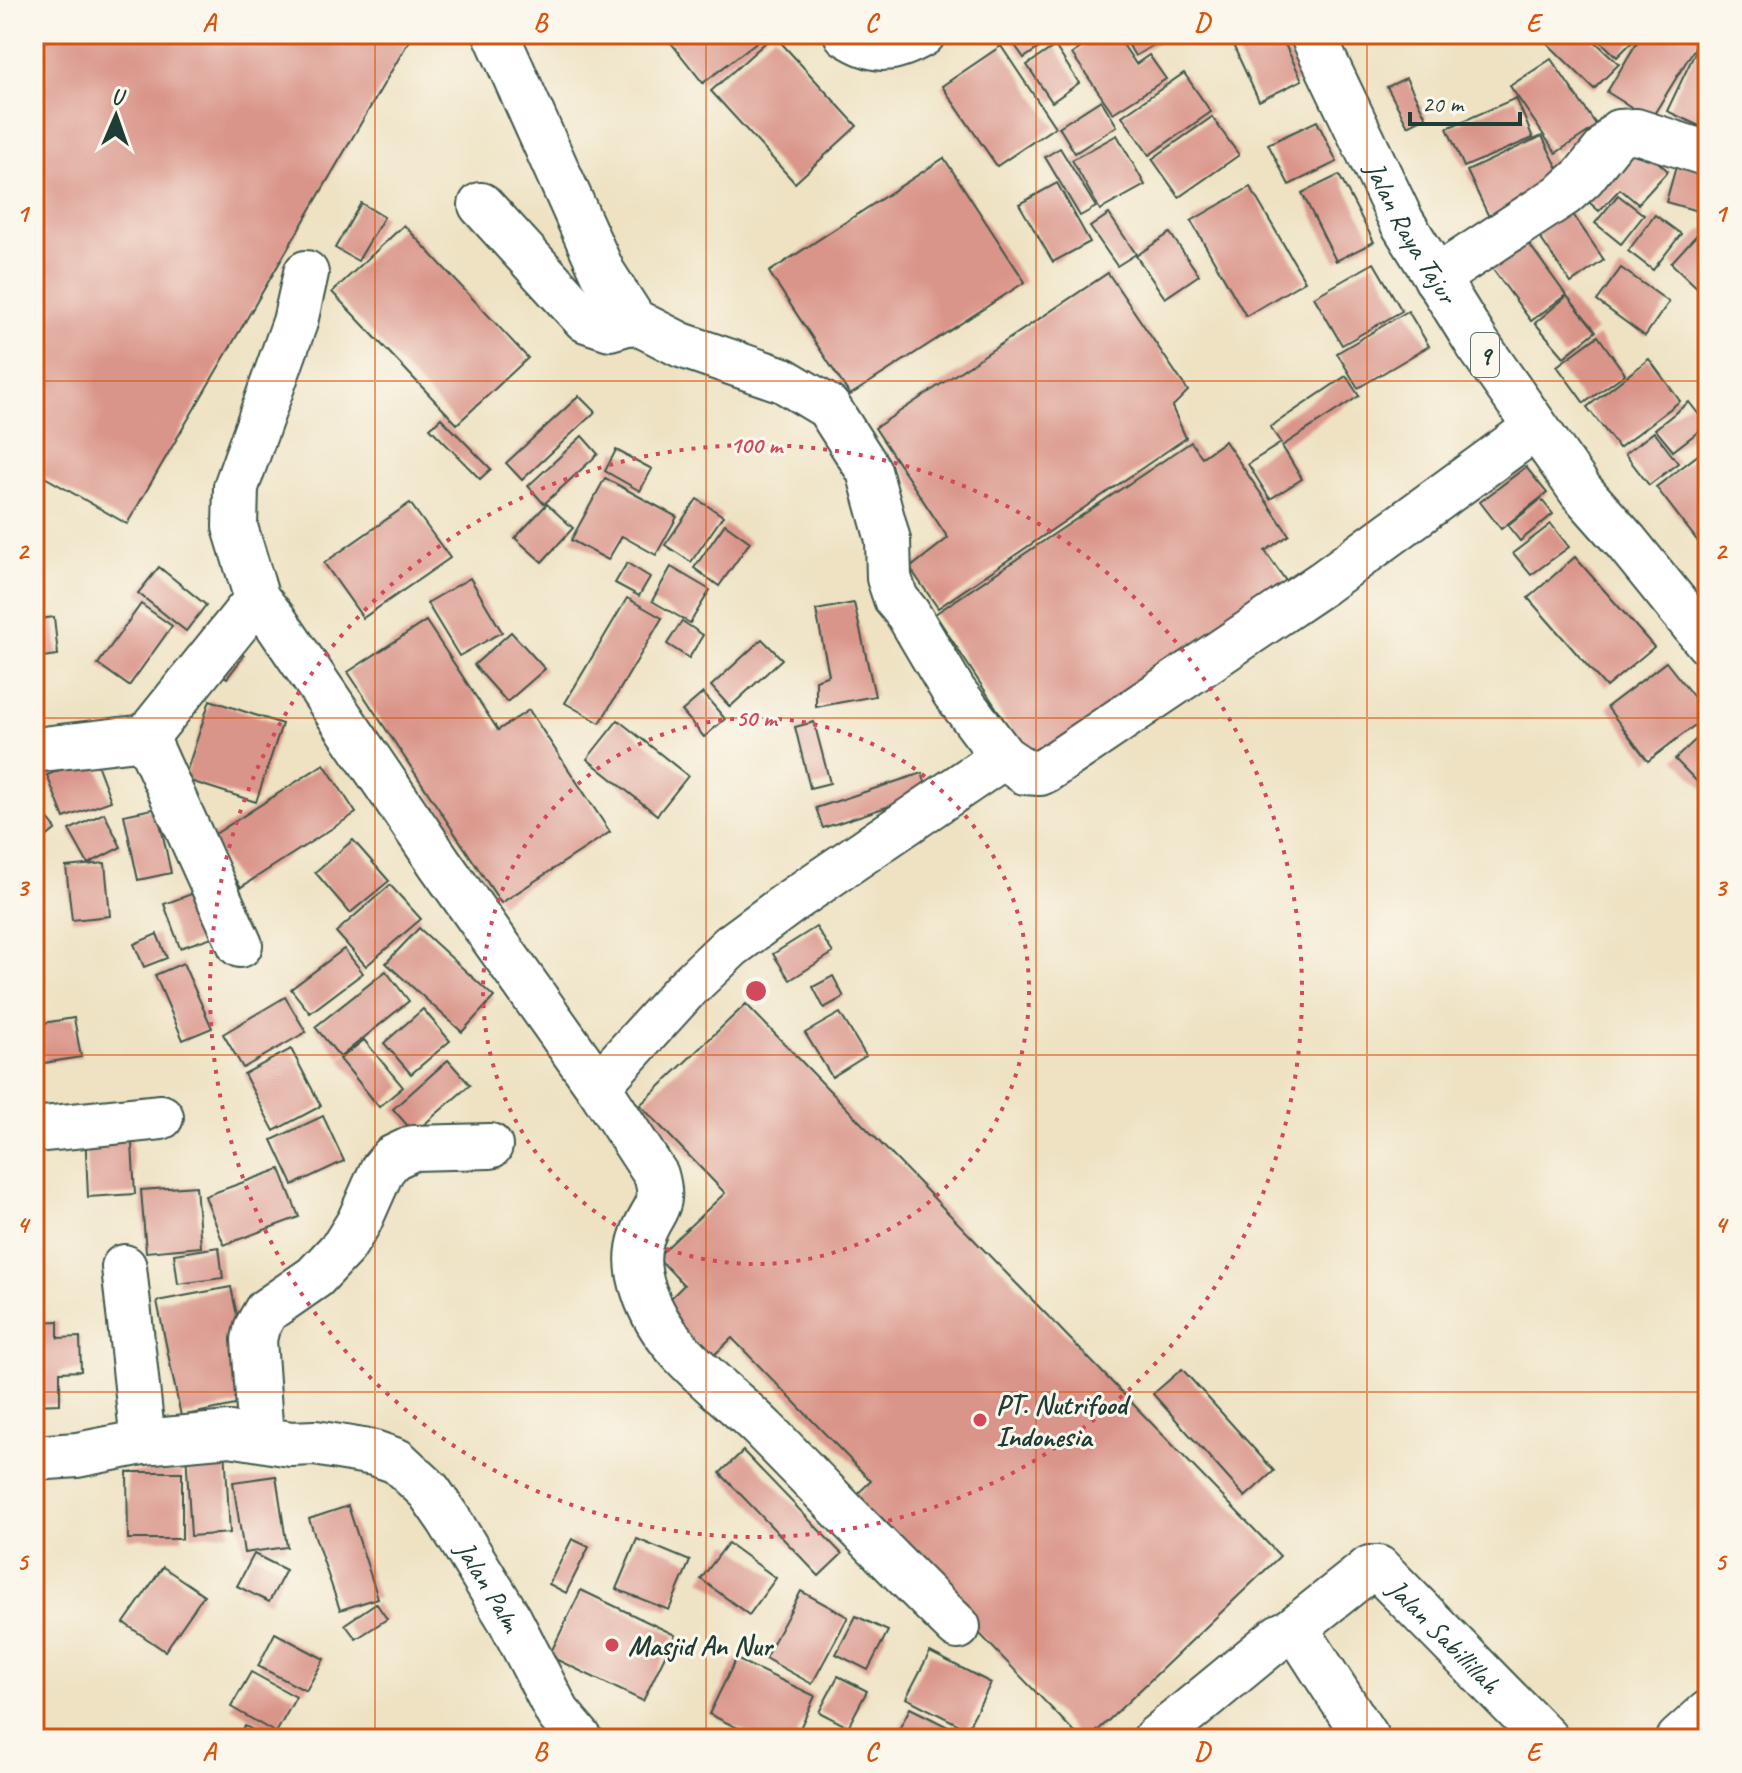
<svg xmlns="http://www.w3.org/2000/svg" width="1742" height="1773" font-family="Caveat,sans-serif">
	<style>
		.building { fill: #da958a }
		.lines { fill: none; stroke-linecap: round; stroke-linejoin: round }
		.minor-casing { stroke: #3e5649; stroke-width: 48 }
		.highway-casing { stroke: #3e5649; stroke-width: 48 }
		.minor { stroke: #fff; stroke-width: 44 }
		.highway { stroke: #fff; stroke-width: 44 }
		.grid { fill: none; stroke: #d45610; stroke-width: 2; stroke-opacity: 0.55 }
		.ring { fill: none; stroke: #d1495b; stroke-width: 4; stroke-dasharray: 4 8 }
		.poi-dot { fill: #d1495b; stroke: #fbf7ec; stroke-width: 3 }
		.labels { text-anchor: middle; stroke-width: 6; stroke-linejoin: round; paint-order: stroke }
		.shield { fill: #fbf7ec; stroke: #61756b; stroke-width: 2 }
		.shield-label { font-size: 26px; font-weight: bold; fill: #1f3d34 }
		.street-label { font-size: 28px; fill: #1f3d34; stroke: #fbf7ec }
		.poi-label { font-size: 28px; font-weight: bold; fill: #1f3d34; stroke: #fbf7ec; text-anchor: start }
		.centre { fill: #d1495b; stroke: #fbf7ec; stroke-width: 4 }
		.ring-label { font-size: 24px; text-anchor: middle; font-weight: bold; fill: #d1495b; stroke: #fbf7ec; stroke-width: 6; stroke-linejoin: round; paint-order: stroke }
		.neatline { fill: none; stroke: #d45610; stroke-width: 3 }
		.grid-label { font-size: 26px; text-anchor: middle; font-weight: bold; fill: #d45610 }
	</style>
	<rect width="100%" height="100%" fill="#fbf7ec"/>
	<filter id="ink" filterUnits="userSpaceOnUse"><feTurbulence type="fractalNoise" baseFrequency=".0125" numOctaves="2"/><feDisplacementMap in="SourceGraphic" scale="16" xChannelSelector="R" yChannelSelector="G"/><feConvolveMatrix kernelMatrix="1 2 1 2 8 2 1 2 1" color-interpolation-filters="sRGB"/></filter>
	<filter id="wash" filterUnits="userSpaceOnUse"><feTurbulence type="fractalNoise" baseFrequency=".006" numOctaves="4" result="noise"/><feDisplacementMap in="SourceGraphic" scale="32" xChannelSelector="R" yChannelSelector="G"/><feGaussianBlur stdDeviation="1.8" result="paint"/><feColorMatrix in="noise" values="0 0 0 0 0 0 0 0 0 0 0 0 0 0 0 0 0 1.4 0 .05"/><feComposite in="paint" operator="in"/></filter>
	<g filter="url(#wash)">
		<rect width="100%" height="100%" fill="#eee2c3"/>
		<g id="blocks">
			<g class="building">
				<path d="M34,34h379l-286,490 -93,-53z"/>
				<path d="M664,34h103l-64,49z"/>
				<path d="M1007,34h37l5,7 -25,17z"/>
				<path d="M1056,34h33l-23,14z"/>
				<path d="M1101,34h15l20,30 13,-9 17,24 -53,34 -41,-59z"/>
				<path d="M1122,34h43l2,3 -32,19z"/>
				<path d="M1226,34h22l-19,8z"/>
				<path d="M1257,34h23l22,46 -43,21 -26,-56z"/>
				<path d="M1555,34h32l32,30 -25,25 -47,-46z"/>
				<path d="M1593,34h38l5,4 -19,19z"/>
				<path d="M1642,34l60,2 -51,83 -44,-27z"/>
				<path d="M774,35l83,91 -62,57 -84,-92z"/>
				<path d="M1699,44l9,4v82l-41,-19z"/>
				<path d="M1001,46l54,81 -58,39 -55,-80z"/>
				<path d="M1055,46l24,37 -27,19 -25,-37z"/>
				<path d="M1551,59l46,67 -41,27 -46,-67z"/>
				<path d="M1184,73l27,39 -62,43 -27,-39z"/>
				<path d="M1406,78l20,39 -18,9 -21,-39z"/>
				<path d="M1516,98l17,40 -69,29 -17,-39z"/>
				<path d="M1101,100l16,26 -42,27 -16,-26z"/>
				<path d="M1212,117l27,38 -60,42 -27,-38z"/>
				<path d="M1317,121l20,41 -48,23 -21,-41z"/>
				<path d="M1117,135l28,50 -45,25 -28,-50z"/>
				<path d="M1542,136l23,47 -76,34 -22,-46z"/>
				<path d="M1635,141l33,30 -30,33 -18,-15 -21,22 -19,-17z"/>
				<path d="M1060,148l36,59 -16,9 -35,-59z"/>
				<path d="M1679,156l29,8v50l-42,-12z"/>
				<path d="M944,158l81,124 -175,113 -81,-123z"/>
				<path d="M1339,175l35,67 -38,19 -34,-68z"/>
				<path d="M1057,183l33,59 -37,20 -34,-58z"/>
				<path d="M1250,187l55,94 -59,35 -55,-95z"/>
				<path d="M1618,195l26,20 -23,29 -26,-21z"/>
				<path d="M1564,201l40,59 -33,23 -41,-60z"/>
				<path d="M361,203l23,14 -26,44 -23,-13z"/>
				<path d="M1109,214l27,40 -19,12 -27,-39z"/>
				<path d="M1655,215l26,19 -28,36 -25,-19z"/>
				<path d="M404,225l124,133 -71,66 -125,-132z"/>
				<path d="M1703,228l5,4v53l-6,7 -31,-29z"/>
				<path d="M1519,230l47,65 -35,26 -48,-65z"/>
				<path d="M1170,233l29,42 -34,23 -29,-42z"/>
				<path d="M1374,263l28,48 -60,34 -28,-48z"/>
				<path d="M1621,268l48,34 -24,34 -48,-35z"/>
				<path d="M1108,273l80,118 -16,16 14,31 -248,170 -28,-40 38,-30 -73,-110z"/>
				<path d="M1567,296l29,35 -32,26 -29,-34z"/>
				<path d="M1408,311l21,35 -71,42 -21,-35z"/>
				<path d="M1598,336l27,38 -41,29 -27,-37z"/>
				<path d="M1649,359l31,42 -61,47 -32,-41z"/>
				<path d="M1346,376l13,20 -77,50 20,33 -32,20 -22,-35 33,-21 -11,-16z"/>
				<path d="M579,396l16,16 -73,68 -16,-17z"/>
				<path d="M1689,402l18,23 -34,26 -18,-22z"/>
				<path d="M441,418l50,51 -11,10 -50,-51z"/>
				<path d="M1654,432l24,31 -29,22 -24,-31z"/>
				<path d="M582,436l16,18 -54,50 -16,-18z"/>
				<path d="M1225,441l64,94 -24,16 30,43 -257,173 -17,-21 -86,-132 256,-172 11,15z"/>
				<path d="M616,450l36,19 -12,22 -35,-20z"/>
				<path d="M1698,455l10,13v76l-5,4 -47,-61z"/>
				<path d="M1526,467l21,26 -46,36 -21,-27z"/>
				<path d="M605,478l72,39 -21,38 -34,-19 -14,24 -37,-20z"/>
				<path d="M697,499l26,17 -32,46 -26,-17z"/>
				<path d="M1541,499l12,15 -33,27 -12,-15z"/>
				<path d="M410,503l40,55 -87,60 -39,-55z"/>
				<path d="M547,504l26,24 -31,34 -27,-24z"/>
				<path d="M725,524l25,18 -31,44 -25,-18z"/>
				<path d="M1551,524l18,23 -38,28 -18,-22z"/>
				<path d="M1575,557l79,90 -48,40 -78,-89z"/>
				<path d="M627,563l23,14 -11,19 -24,-13z"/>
				<path d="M159,567l47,38 -20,26 -48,-38z"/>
				<path d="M671,567l39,23 -20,33 -38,-22z"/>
				<path d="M470,578l32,54 -43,24 -32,-53z"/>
				<path d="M627,598l35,20 -62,105 -35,-20z"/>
				<path d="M854,603l21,93 -59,11v-27l13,-5 -13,-65z"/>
				<path d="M141,604l31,22 -43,60 -31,-22z"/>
				<path d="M54,617l4,38 -24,3v-38z"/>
				<path d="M426,621l72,109 31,-20 81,122 -109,71 -153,-231z"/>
				<path d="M682,621l21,14 -14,23 -22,-14z"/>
				<path d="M511,632l34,37 -38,33 -33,-37z"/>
				<path d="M762,639l20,20 -52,48 -19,-21z"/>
				<path d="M227,642l17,14 -17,22 -17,-13z"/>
				<path d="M1666,662l42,53 -60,46 -41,-54z"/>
				<path d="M703,693l22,26 -21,18 -22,-26z"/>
				<path d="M210,700l72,24 -26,78 -72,-23z"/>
				<path d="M618,720l70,56 -31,39 -70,-56z"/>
				<path d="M814,722l16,61 -20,5 -15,-61z"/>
				<path d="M1708,728v65l-33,-34z"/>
				<path d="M94,756l17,45 -47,17 -17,-43z"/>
				<path d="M324,764l32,49 -115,74 -32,-49z"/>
				<path d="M922,773l7,20 -106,35 -7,-20z"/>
				<path d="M34,802l22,27 -22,18z"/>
				<path d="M157,808l14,65 -33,7 -14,-65z"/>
				<path d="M104,813l17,34 -33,17 -19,-34z"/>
				<path d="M353,840l36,41 -39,32 -35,-41z"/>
				<path d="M105,863l5,53 -38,4 -6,-53z"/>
				<path d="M390,885l31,34 -55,47 -30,-34z"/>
				<path d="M205,889l16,45 -41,14 -16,-44z"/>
				<path d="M816,927l17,26 -43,27 -17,-26z"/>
				<path d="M419,928l75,69 -32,35 -76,-69z"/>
				<path d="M157,934l10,24 -23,9 -10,-23z"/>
				<path d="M344,949l19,24 -53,40 -19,-24z"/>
				<path d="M183,963l29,65 -29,12 -28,-65z"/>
				<path d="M386,971l23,30 -69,56 -25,-30z"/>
				<path d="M833,976l11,21 -20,11 -11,-21z"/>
				<path d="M285,997l21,35 -63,36 -20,-34z"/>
				<path d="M746,1004l534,552 -191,183h-8l-230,-239 20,-19 -139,-143 -22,21 -49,-51 23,-23 -27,-28 68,-64 -85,-88z"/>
				<path d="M423,1009l27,32 -39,33 -27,-31z"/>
				<path d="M840,1013l26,43 -34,21 -27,-44z"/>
				<path d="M74,1018l7,39 -37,6 -7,-39z"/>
				<path d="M364,1040l39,47 -24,20 -39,-48z"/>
				<path d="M291,1049l30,57 -47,25 -30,-57z"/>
				<path d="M448,1060l22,25 -56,48 -21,-24z"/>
				<path d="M323,1116l21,45 -51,24 -21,-45z"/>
				<path d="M131,1127l4,67 -47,3 -3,-67z"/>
				<path d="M280,1169l19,48 -75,28 -19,-49z"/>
				<path d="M196,1186l5,61 -55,5 -5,-62z"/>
				<path d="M219,1247l4,31 -45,6 -4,-30z"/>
				<path d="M231,1287l24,114 -74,15 -24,-115z"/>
				<path d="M58,1321v17l22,-1 1,34 -21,1v32l-26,1v-83z"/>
				<path d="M1182,1369l92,102 -29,26 -92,-103z"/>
				<path d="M225,1448l5,85 -39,3 -5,-85z"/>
				<path d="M743,1451l99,103 -23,22 -99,-103z"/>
				<path d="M127,1472h55v67h-54z"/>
				<path d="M276,1476l11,71 -43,6 -11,-71z"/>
				<path d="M348,1506l30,92 -38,12 -31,-91z"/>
				<path d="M572,1539l17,8 -23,46 -17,-9z"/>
				<path d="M637,1539l53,22 -21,49 -53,-21z"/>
				<path d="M728,1543l48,35 -27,37 -48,-36z"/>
				<path d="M254,1554l32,16 -17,32 -32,-16z"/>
				<path d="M163,1567l41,28 -39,56 -41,-28z"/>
				<path d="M581,1590l94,45 -32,66 -94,-45z"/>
				<path d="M801,1591l47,26 -36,67 -47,-26z"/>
				<path d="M376,1603l11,16 -31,20 -11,-15z"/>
				<path d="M856,1616l32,15 -20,39 -32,-16z"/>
				<path d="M275,1633l49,26 -18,32 -48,-25z"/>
				<path d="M930,1652l61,31 -24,46 -61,-31z"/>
				<path d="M736,1659l79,37 -20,43h-35l-51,-25z"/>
				<path d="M251,1672l45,25 -20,36 -45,-26z"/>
				<path d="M838,1676l29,15 -19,36 -29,-15z"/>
				<path d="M910,1708l50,25 -3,6h-63z"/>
				<path d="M245,1726l25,13h-32z"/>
			</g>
		</g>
	</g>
	<g filter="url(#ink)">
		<use href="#blocks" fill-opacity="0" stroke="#3e5649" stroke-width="2"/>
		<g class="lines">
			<defs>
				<g id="minor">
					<path d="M496,34l107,239 31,48 47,24 102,35 45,27 41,64 19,69 1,38 7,21 12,15 46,78 49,65 22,15 15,1 6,-3 277,-187 212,-155"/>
					<path d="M846,34c30,20 47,17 77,0"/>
					<path d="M481,205l105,115 24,8 24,-7"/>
					<path d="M306,273l-11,49 -59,165 -1,40 7,23 15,49 18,22 166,244 157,221 58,89c10,34 -5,34 -14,62 -6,17 -4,37 2,54 19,61 79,97 122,141 64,65 126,131 192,195"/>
					<path d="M1436,278l128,-84 19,-17 36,-45 17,-1 72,23"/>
					<path d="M146,737l94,208"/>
					<path d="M34,750l112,-13 111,-138"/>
					<path d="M598,1086l86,-95 47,-45 62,-46 210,-143"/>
					<path d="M34,1130l127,-13"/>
					<path d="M124,1267l19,175"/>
					<path d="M261,1438l-7,-98 3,-13 9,-16 49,-34 29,-31 15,-24 23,-52 10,-12 21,-10 77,-2"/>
					<path id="s1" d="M34,1458l43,-3 66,-13 87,-8 61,10 24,-1 59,10 23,8 32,30 20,29 61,100 48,93 22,26"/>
					<path d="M1291,1631l11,7 65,101"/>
					<path id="s2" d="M1155,1739l125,-103 11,-5 73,-58 6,-5h8l168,171"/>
					<path d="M1679,1739l29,-26"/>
				</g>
				<g id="highway">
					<path id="s3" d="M1312,34l90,188 75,121 104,148 46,52 81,100"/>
				</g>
			</defs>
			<use href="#minor" class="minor-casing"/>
			<use href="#highway" class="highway-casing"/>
			<use href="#minor" class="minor"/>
			<use href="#highway" class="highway"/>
		</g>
	</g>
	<path class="grid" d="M375,34v1705M706,34v1705M1036,34v1705M1367,34v1705M34,381h1674M34,718h1674M34,1055h1674M34,1392h1674"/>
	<g class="ring">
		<circle cx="756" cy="991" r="273"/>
		<circle cx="756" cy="991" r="546"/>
	</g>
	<g class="poi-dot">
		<circle cx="980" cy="1420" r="8"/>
		<circle cx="612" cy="1645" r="8"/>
	</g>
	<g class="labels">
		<rect class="shield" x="1471" y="333" width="28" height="44" rx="6"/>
		<g class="shield-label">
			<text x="1485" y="364">9</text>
		</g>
		<g class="street-label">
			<text dy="10" stroke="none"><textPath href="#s3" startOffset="222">Jalan Raya Tajur</textPath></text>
			<text dy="10" stroke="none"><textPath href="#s1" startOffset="524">Jalan Palm</textPath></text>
			<text dy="10" stroke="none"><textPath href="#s2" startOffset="378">Jalan Sabillillah</textPath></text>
		</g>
		<g class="poi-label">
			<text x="996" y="1414">PT. Nutrifood<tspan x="996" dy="32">Indonesia</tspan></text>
			<text x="628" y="1655">Masjid An Nur</text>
		</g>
	</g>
	<circle cx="756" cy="991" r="12" class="centre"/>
	<g class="ring-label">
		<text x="756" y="453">100 m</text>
		<text x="756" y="726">50 m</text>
	</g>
	<rect width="1742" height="1773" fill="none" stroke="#fbf7ec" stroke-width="88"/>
	<g transform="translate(116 116) rotate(2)" stroke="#fbf7ec" stroke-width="6" paint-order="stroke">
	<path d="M0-6L14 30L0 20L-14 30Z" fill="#1f3d34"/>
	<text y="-12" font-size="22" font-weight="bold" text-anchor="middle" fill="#1f3d34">U</text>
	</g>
	<path d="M1410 112v12h110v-12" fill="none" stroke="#1f3d34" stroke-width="4"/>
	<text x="1422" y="112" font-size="24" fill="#1f3d34" stroke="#fbf7ec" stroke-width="6" paint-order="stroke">20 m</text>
	<rect x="44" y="44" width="1654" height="1685" class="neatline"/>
	<g class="grid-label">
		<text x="209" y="31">A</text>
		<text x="540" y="31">B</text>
		<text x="871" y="31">C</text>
		<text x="1202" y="31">D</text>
		<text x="1533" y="31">E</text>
		<text x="22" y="222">1</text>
		<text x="1720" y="222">1</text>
		<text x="22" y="559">2</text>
		<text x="1720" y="559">2</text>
		<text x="22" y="896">3</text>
		<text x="1720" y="896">3</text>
		<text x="22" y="1233">4</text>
		<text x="1720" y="1233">4</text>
		<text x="22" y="1570">5</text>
		<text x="1720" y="1570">5</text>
		<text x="209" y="1760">A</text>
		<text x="540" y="1760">B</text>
		<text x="871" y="1760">C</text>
		<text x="1202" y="1760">D</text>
		<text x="1533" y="1760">E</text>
	</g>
</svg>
